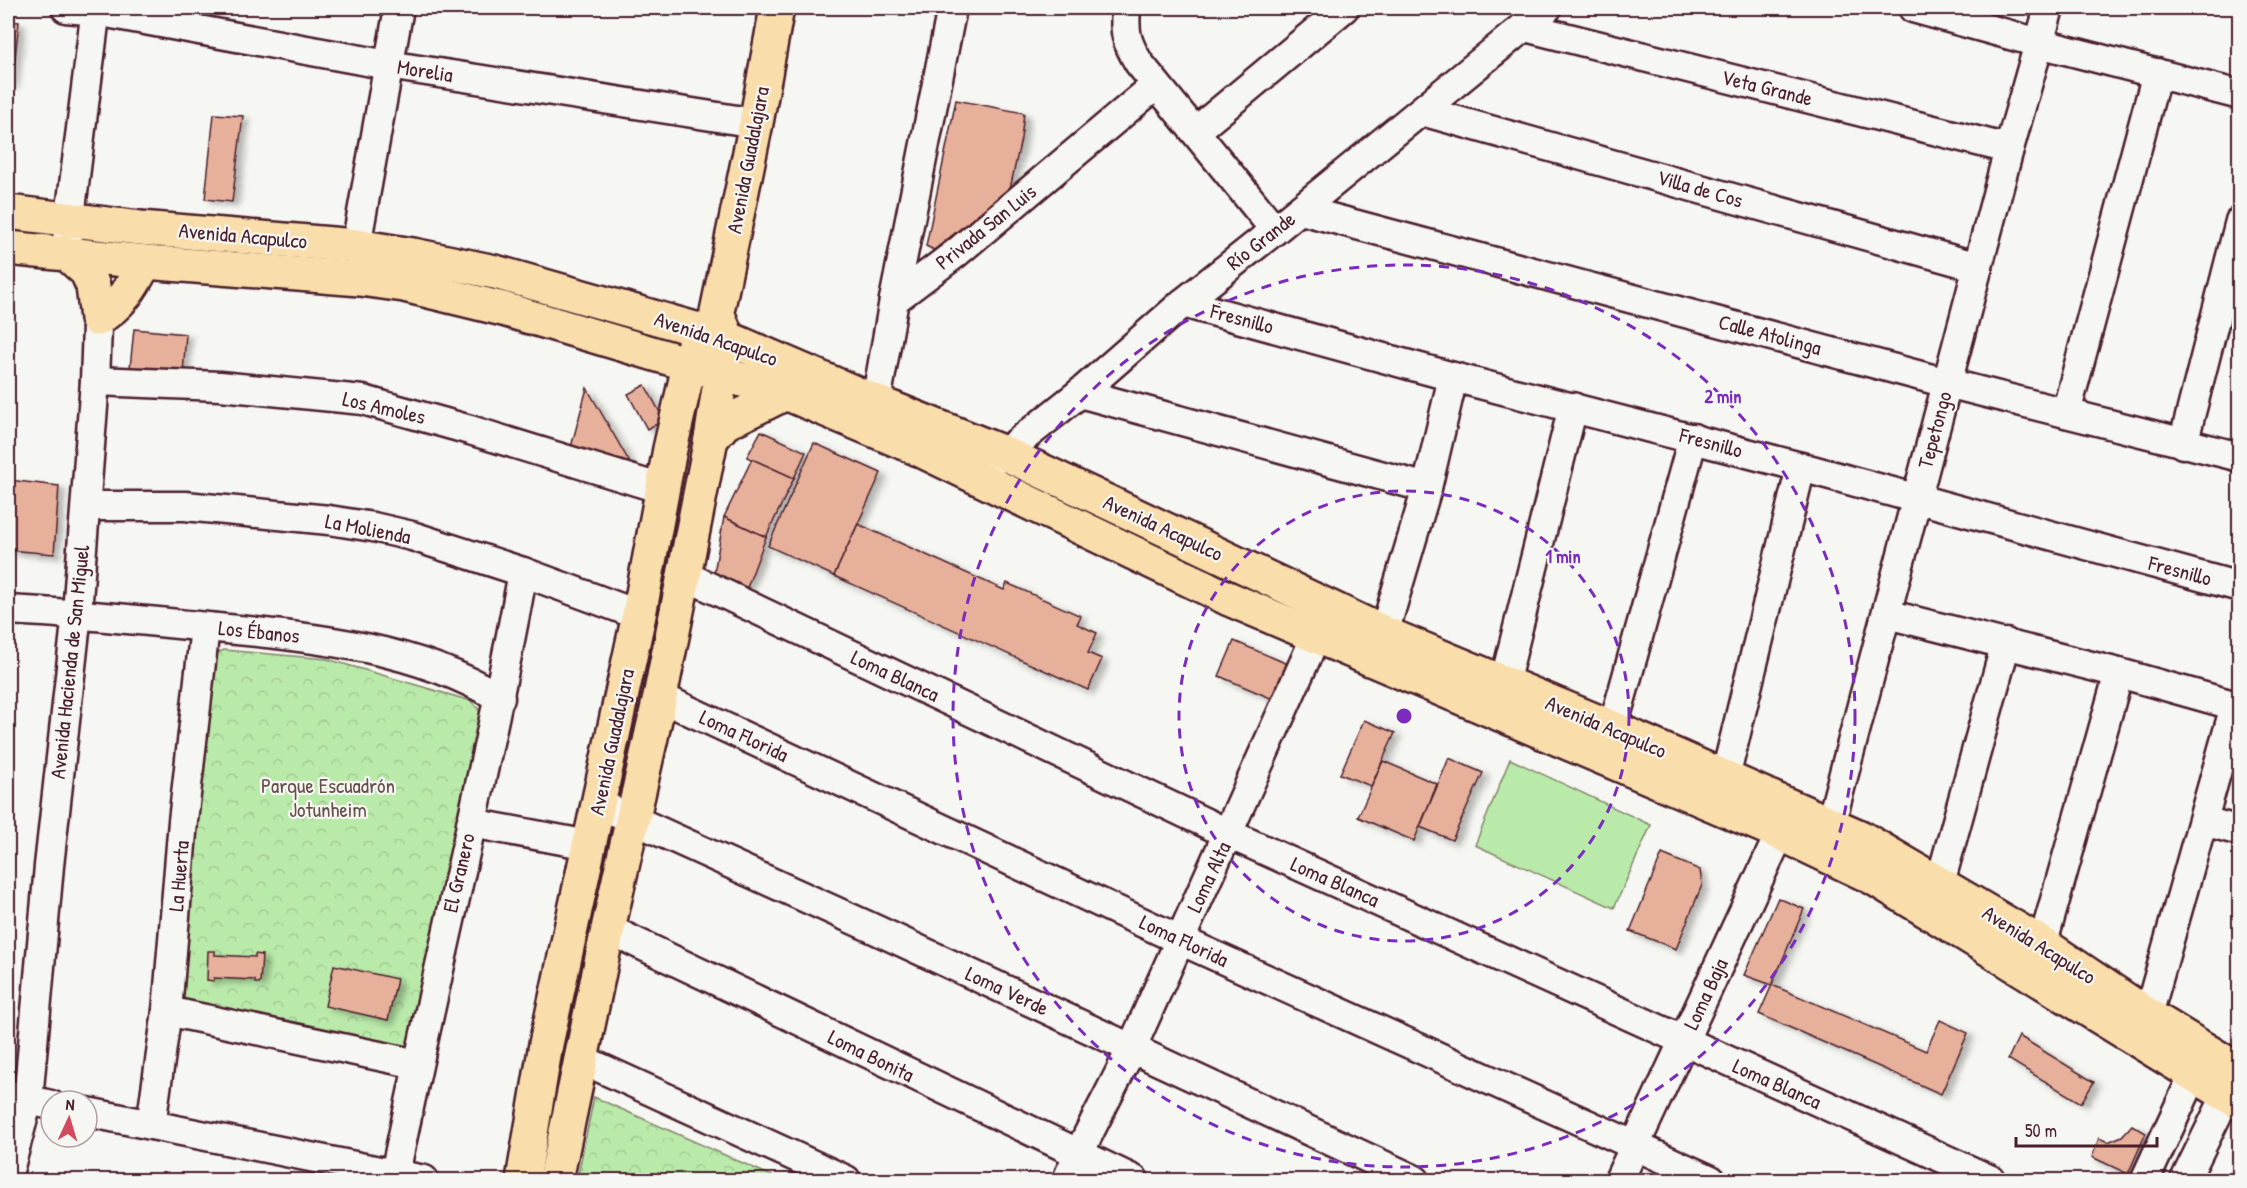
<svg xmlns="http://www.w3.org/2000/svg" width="2247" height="1188" font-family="'Patrick Hand',sans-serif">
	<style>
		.park { fill: url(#park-crowns); stroke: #82846a; stroke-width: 1.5 }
		.pitch { fill: #baeaaa; stroke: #82846a; stroke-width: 1.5 }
		.building { fill: #e6b09b; stroke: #4a1f2b; stroke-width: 1.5; filter: url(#shadow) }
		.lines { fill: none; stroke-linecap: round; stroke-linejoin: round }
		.minor-casing { stroke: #4a1f2b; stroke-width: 33 }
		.major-casing { stroke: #4a1f2b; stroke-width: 38 }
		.minor { stroke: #f6f6f2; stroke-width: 28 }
		.major { stroke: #f9deab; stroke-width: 33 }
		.ring { fill: none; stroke: #7b2cbf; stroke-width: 3; stroke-dasharray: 10 8 }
		.labels { text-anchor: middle; stroke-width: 4.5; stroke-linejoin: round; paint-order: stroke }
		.street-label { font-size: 21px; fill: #4a1f2b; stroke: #f6f6f2 }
		.park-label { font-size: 21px; fill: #66524b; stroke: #f6f6f2 }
		.centre { fill: #7b2cbf; stroke: #f6f6f2; stroke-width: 3 }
		.ring-label { font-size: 18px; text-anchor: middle; font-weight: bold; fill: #7b2cbf; stroke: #f6f6f2; stroke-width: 4.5; stroke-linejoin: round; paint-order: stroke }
	</style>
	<defs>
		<pattern id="park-crowns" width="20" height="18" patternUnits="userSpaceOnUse" patternTransform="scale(1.5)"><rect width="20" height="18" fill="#baeaaa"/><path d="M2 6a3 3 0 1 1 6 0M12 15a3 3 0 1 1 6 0" fill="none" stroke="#a1c892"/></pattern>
		<filter id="shadow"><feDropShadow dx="6" dy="4" stdDeviation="3" flood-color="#0004"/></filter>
	</defs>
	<rect width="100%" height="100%" fill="#f6f6f2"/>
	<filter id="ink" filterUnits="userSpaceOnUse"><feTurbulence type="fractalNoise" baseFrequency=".0167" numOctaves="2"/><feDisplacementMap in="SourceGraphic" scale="12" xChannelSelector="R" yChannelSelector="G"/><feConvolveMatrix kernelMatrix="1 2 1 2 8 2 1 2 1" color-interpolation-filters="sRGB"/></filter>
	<g filter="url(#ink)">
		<g class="park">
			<path d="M224,650l103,9 144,42 8,9 2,9 -74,331 -227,-42 28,-351z"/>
			<path d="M594,1097l187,83h-204z"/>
		</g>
		<path class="pitch" d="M1510,759l141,66 -37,83 -139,-63z"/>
		<g class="building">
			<path d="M8,21l11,1 -7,62 -4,-1z"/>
			<path d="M956,100l68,13 -3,26 -11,50 -76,61 -8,-4z"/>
			<path d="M214,114l29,2 -11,86 -27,-3z"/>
			<path d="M134,329l52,5 -3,40 -53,-6z"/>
			<path d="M645,385l19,35 -17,9 -19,-35z"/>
			<path d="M587,388l47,82 -64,-19z"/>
			<path d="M761,431l45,21 -12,26 -47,-21z"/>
			<path d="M814,443l67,30 -47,103 -66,-30z"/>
			<path d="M752,459l42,19 -28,59 -42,-20z"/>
			<path d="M8,480l51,6 -5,68 -46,-4z"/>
			<path d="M724,517l42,20 -22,59 -25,-12 -5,-11z"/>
			<path d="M858,524l146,66 3,-7 74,33 -4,8 20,9 -9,20 14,6 -14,31 -254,-114z"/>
			<path d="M1234,641l56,24 -15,35 -56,-24z"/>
			<path d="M1364,720l31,13 -24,53 -31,-12z"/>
			<path d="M1449,758l34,15 -31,67 -32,-13z"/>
			<path d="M1383,761l54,23 -23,57 -56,-24z"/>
			<path d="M1662,854l38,16 2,15 -26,64 -46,-18z"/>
			<path d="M1778,898l26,11 -32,76 -28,-10z"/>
			<path d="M208,951h7v4l40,2v-3l7,1 -2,28h-5v-3l-41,-2v3l-7,-1z"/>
			<path d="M334,965l63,14 -9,41 -63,-14z"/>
			<path d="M1772,985l154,66 14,-31 28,13 -27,61 -182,-80z"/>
			<path d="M2019,1036l75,46 -13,21 -73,-44z"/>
			<path d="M2132,1125l14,8 -18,41 -36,-17 7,-19 9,4 14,-6z"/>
		</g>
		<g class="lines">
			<defs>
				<g id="minor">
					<path d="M66,8l30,3 292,54 368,58"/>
					<path d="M1126,8c-2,24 0,34 13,55l136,167"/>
					<path d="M1913,8l126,35 201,52"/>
					<path d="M1525,27l484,122"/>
					<path d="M1422,111l556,156"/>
					<path d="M1196,131l148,-123"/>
					<path d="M1301,210l646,173 293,74"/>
					<path d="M67,241l29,-233"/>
					<path d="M356,246l43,-238"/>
					<path d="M894,300l58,-292"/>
					<path d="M1183,303l270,74 348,90 439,120"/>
					<path d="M95,381l125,5 143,14 107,30 192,59"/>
					<path d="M1080,393l347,95"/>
					<path d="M876,402l18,-102 61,-46 201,-169"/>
					<path d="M2066,413l91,-340"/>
					<path d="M2183,444l57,-223"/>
					<path d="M988,466l92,-73 103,-90 92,-73 272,-222"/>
					<path d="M86,506h99l144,14 44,7 39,9 111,36 116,43"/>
					<path d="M684,575l545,259 762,346"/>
					<path d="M8,610c66,3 132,10 199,17 100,10 205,18 293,71"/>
					<path d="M1887,614l232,59 121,34"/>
					<path d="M1384,633l43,-145 26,-111"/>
					<path d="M1504,684l69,-277"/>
					<path d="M660,697l520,243 531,240"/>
					<path d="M1607,749l86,-311"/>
					<path d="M1725,778l76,-311"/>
					<path d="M599,804l271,123 545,253"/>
					<path d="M2204,821l36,10"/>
					<path d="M471,823l118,22"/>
					<path d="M1825,845l184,-696 40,-141"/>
					<path d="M1940,883l66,-240"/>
					<path d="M608,929l526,251"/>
					<path d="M2037,964l82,-291"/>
					<path d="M167,1011l250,53"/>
					<path d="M2148,1015l87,-309"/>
					<path d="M581,1059l265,121"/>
					<path d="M8,1095l43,10"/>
					<path d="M87,1112l337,68"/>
					<path d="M151,1125l16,-114 16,-190 22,-194"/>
					<path d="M8,1174l20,-74 21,-234 28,-253 18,-232 3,-83"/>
					<path d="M395,1174c41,-201 91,-400 128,-602"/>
					<path d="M1067,1180c19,-46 45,-89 66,-135 61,-136 123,-272 183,-409"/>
					<path d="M1619,1180l170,-366"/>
					<path d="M2145,1180l49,-106 11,-19"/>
					<path d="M2185,1180l52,-106"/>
				</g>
				<g id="major">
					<path d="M8,212l132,16 216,18 57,9 82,17 232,66 149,64 128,51 380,180 229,95 247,109 184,108 104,70 92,56"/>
					<path d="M8,248l137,14 215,17 44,6 99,24 283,84 128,54 313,151 553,235 92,44 368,226"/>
					<path d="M65,252l22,20 6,14 4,33c24,-14 36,-33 48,-57"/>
					<path d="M711,439l14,-16 61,-30"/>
					<path d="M523,1180l23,-136 93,-429 31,-166 24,-105"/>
					<path d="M556,1180l52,-251 52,-232 51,-258 16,-101 -10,-26 39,-189 21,-115"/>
				</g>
			</defs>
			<use href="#minor" class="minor-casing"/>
			<use href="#major" class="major-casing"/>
			<use href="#minor" class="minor"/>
			<use href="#major" class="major"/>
		</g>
	</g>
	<g class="ring">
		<circle cx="1404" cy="716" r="225"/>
		<circle cx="1404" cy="716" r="451"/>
	</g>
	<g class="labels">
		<g class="street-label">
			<text transform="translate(425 71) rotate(9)" y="7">Morelia</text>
			<text transform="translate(1767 88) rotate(14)" y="7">Veta Grande</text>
			<text transform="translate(748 160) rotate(-79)" y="7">Avenida Guadalajara</text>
			<text transform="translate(1700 189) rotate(16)" y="7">Villa de Cos</text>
			<text transform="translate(986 227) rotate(-39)" y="7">Privada San Luis</text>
			<text transform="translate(243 236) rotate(5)" y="7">Avenida Acapulco</text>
			<text transform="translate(1261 241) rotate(-38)" y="7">Río Grande</text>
			<text transform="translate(1242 319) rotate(15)" y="7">Fresnillo</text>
			<text transform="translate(1770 335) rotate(15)" y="7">Calle Atolinga</text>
			<text transform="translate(716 339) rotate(19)" y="7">Avenida Acapulco</text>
			<text transform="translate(384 408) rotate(13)" y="7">Los Amoles</text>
			<text transform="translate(1935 430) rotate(-75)" y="7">Tepetongo</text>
			<text transform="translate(1711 443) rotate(15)" y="7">Fresnillo</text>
			<text transform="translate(1163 528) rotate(25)" y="7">Avenida Acapulco</text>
			<text transform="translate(368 529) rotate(11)" y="7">La Molienda</text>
			<text transform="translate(2180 571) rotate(15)" y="7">Fresnillo</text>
			<text transform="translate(259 632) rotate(6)" y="7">Los Ébanos</text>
			<text transform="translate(70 662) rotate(-84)" y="7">Avenida Hacienda de San Miguel</text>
			<text transform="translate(895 676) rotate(25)" y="7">Loma Blanca</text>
			<text transform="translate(1606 727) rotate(23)" y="7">Avenida Acapulco</text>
			<text transform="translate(744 736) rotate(25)" y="7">Loma Florida</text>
			<text transform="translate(612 742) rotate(-78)" y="7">Avenida Guadalajara</text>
			<text transform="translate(459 873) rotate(-77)" y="7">El Granero</text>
			<text transform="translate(179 876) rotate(-85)" y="7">La Huerta</text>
			<text transform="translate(1209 877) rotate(-65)" y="7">Loma Alta</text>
			<text transform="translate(1335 882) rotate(24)" y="7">Loma Blanca</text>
			<text transform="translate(1184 941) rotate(25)" y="7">Loma Florida</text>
			<text transform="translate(2039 945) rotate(32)" y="7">Avenida Acapulco</text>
			<text transform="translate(1007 991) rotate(25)" y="7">Loma Verde</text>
			<text transform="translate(1706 994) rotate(-65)" y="7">Loma Baja</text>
			<text transform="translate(871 1056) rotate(26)" y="7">Loma Bonita</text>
			<text transform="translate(1777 1084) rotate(24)" y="7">Loma Blanca</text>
		</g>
		<g class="park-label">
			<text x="328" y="793">Parque Escuadrón<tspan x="328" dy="24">Jotunheim</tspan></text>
		</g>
	</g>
	<circle cx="1404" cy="716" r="9" class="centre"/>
	<g class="ring-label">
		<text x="1723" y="403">2 min</text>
		<text x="1563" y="563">1 min</text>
	</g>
	<rect width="2247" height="1188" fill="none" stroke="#f6f6f2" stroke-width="30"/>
	<rect x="15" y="15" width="2217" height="1158" fill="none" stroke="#4a1f2b" stroke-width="2" filter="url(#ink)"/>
	<g transform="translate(69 1119) rotate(4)"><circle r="28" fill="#f6f6f2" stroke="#b1a0a2" stroke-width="1.5"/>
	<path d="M0-4.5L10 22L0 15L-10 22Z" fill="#d1495b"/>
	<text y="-9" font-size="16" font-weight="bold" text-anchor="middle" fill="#4a1f2b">N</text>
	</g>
	<path d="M2016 1137v9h141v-9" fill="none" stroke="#4a1f2b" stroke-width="3"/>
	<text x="2025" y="1137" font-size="18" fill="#4a1f2b" stroke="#f6f6f2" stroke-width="4.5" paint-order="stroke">50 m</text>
</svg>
